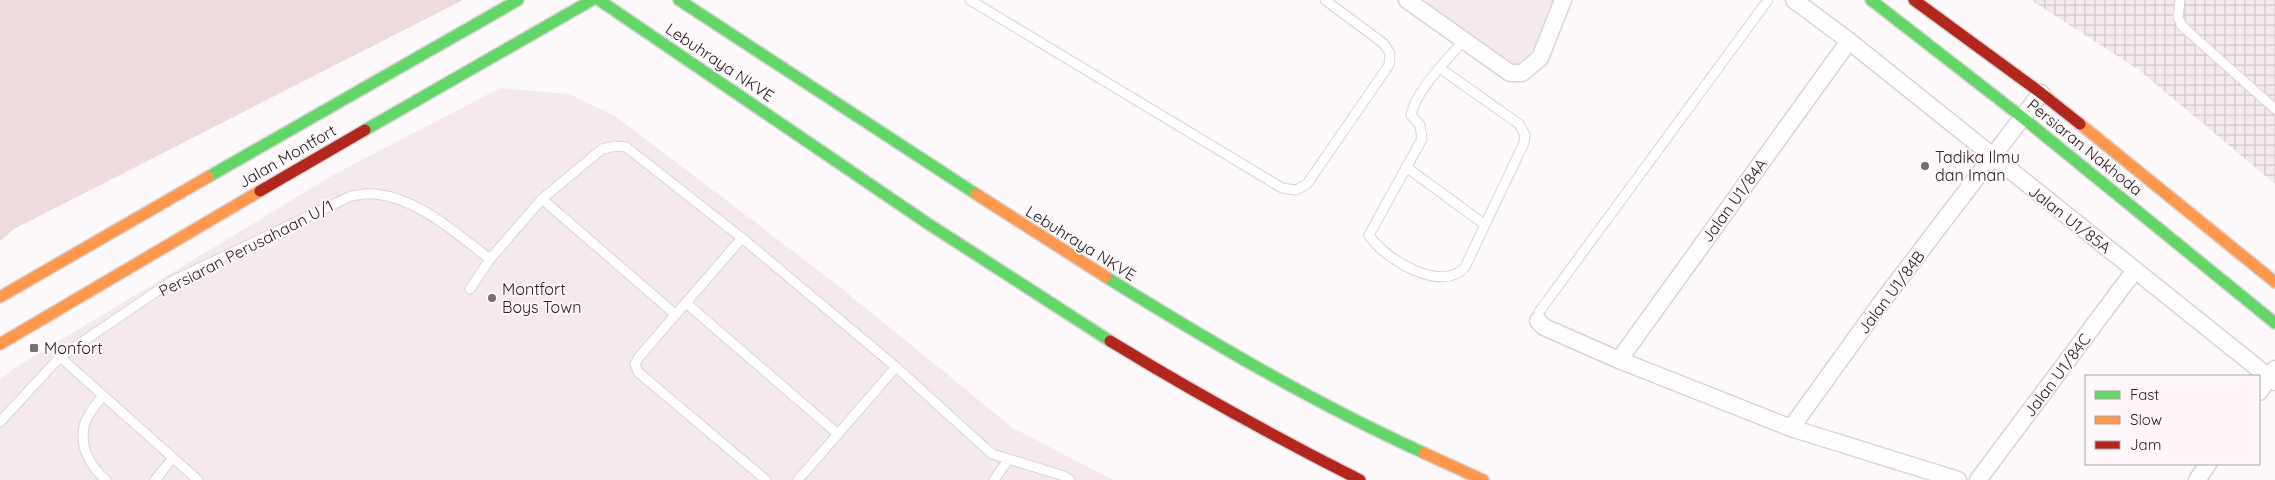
<svg xmlns="http://www.w3.org/2000/svg" width="2275" height="480" font-family="Quicksand,sans-serif">
	<style>
		.built { fill: #f4eaec }
		.industrial { fill: url(#industrial-grid) }
		.grass { fill: #efdade }
		.lines { fill: none; stroke-linecap: round; stroke-linejoin: round }
		.lane-casing { stroke: #d9d5d6; stroke-width: 11 }
		.street-casing { stroke: #d9d5d6; stroke-width: 19 }
		.fast-casing { stroke: #d9d5d6; stroke-width: 14 }
		.slow-casing { stroke: #d9d5d6; stroke-width: 14 }
		.jam-casing { stroke: #d9d5d6; stroke-width: 14 }
		.lane { stroke: #fffefe; stroke-width: 9 }
		.street { stroke: #fffefe; stroke-width: 16 }
		.fast { stroke: #63d668; stroke-width: 11 }
		.slow { stroke: #ff974d; stroke-width: 11 }
		.jam { stroke: #b3261e; stroke-width: 11 }
		.poi-dot { fill: #726f70; stroke: #fff7f9; stroke-width: 2 }
		.labels { text-anchor: middle; stroke-width: 4; stroke-linejoin: round; paint-order: stroke }
		.street-label { font-size: 16px; fill: #272425; stroke: #fff7f9 }
		.poi-label { font-size: 16px; fill: #272425; stroke: #fff7f9; text-anchor: start }
	</style>
	<defs>
		<pattern id="industrial-grid" width="8" height="8" patternUnits="userSpaceOnUse" patternTransform="scale(1.25)"><rect width="8" height="8" fill="#f4eaec"/><path d="M0 4h8M4 0v8" fill="none" stroke="#d1c9ca"/></pattern>
	</defs>
	<rect width="100%" height="100%" fill="#fdf9fa"/>
	<g class="built">
		<path d="M1423,0h131l-18,49 -14,15 -9,1z"/>
		<path d="M500,88l69,6 46,22 220,167 178,145 100,52h-1113v-100l13,-11 320,-194z"/>
	</g>
	<path class="industrial" d="M2031,0h244v184l-136,-114z"/>
	<path class="grass" d="M0,0h463l-449,229 -14,12z"/>
	<g class="lines">
		<defs>
			<g id="lane">
				<path d="M970,0l312,188 14,2 11,-6 82,-119 1,-12 -7,-10 -58,-43"/>
				<path d="M2180,0l-2,17 4,9 93,83"/>
				<path d="M1441,69l78,55 6,11 -1,8 -59,124c-23,27 -81,-8 -96,-32l53,-96 -2,-14 -9,-10c5,-25 36,-55 53,-75"/>
				<path d="M1406,167l78,57"/>
				<path d="M542,199l134,116"/>
				<path d="M742,238l-103,119 -4,7 3,8 128,108"/>
				<path d="M470,289l20,-30 52,-60 60,-50 13,-3 11,1 116,91 154,129 96,87 69,21 9,5"/>
				<path d="M686,303l152,131"/>
				<path d="M1538,321l1,-9 229,-312"/>
				<path d="M60,357l138,123"/>
				<path d="M103,395c-6,9 -17,21 -19,31 -4,22 6,40 22,54"/>
				<path d="M0,422l60,-65 112,-76 179,-85c7,-1 15,-3 23,-2 45,4 81,39 116,65"/>
				<path d="M155,480l17,-21"/>
				<path d="M798,480l98,-113"/>
				<path d="M994,480l14,-20"/>
			</g>
			<g id="street">
				<path d="M1407,0l103,73h12l18,-15 23,-58"/>
				<path d="M1794,0l55,41 426,341"/>
				<path d="M1538,321l6,6 75,33 172,68 167,52"/>
				<path d="M1619,360l230,-319"/>
				<path d="M2259,392l16,-23"/>
				<path d="M1791,428l90,-125 160,-210"/>
				<path d="M1978,480l157,-210"/>
				<path d="M2197,480l11,-16"/>
			</g>
			<g id="fast">
				<path d="M599,0l328,223 183,118"/>
				<path d="M679,0l297,194"/>
				<path d="M1871,0l152,118 252,205"/>
				<path d="M365,130l227,-130"/>
				<path d="M208,177l310,-177"/>
				<path d="M1106,277c103,64 208,126 318,176"/>
			</g>
			<g id="slow">
				<path d="M2080,124l195,158"/>
				<path d="M976,194l130,83"/>
				<path d="M0,297l208,-120"/>
				<path d="M0,344l260,-153"/>
				<path d="M1424,453l59,27"/>
			</g>
			<g id="jam">
				<path d="M1914,0l127,93 39,31"/>
				<path d="M260,191l105,-61"/>
				<path d="M1110,341c82,50 165,96 250,139"/>
			</g>
		</defs>
		<use href="#lane" class="lane-casing"/>
		<use href="#street" class="street-casing"/>
		<use href="#fast" class="fast-casing"/>
		<use href="#slow" class="slow-casing"/>
		<use href="#jam" class="jam-casing"/>
		<use href="#lane" class="lane"/>
		<use href="#street" class="street"/>
		<use href="#fast" class="fast"/>
		<use href="#slow" class="slow"/>
		<use href="#jam" class="jam"/>
	</g>
	<g class="poi-dot">
		<circle cx="1925" cy="166" r="5"/>
		<circle cx="492" cy="298" r="5"/>
		<rect x="29" y="343" width="10" height="10" rx="2.5"/>
	</g>
	<g class="labels">
		<g class="street-label">
			<text transform="translate(720 62) rotate(34)" y="6">Lebuhraya NKVE</text>
			<text transform="translate(2085 147) rotate(39)" y="6">Persiaran Nakhoda</text>
			<text transform="translate(287 156) rotate(-30)" y="6">Jalan Montfort</text>
			<text transform="translate(1734 200) rotate(-54)" y="6">Jalan U1/84A</text>
			<text transform="translate(2070 219) rotate(38)" y="6">Jalan U1/85A</text>
			<text transform="translate(1081 243) rotate(32)" y="6">Lebuhraya NKVE</text>
			<text transform="translate(246 248) rotate(-27)" y="6">Persiaran Perusahaan U/1</text>
			<text transform="translate(1891 292) rotate(-53)" y="6">Jalan U1/84B</text>
			<text transform="translate(2057 375) rotate(-53)" y="6">Jalan U1/84C</text>
		</g>
		<g class="poi-label">
			<text x="1935" y="163">Tadika Ilmu<tspan x="1935" dy="18">dan Iman</tspan></text>
			<text x="502" y="295">Montfort<tspan x="502" dy="18">Boys Town</tspan></text>
			<text x="44" y="354">Monfort</text>
		</g>
	</g>
	<rect x="2085" y="375" width="175" height="90" fill="#fff7f9" stroke="#a9a3a4"/>
	<rect x="2095" y="391" width="25" height="8" fill="#63d668" stroke="#a9a3a4"/>
	<text x="2130" y="400" font-size="15" fill="#272425">Fast</text>
	<rect x="2095" y="416" width="25" height="8" fill="#ff974d" stroke="#a9a3a4"/>
	<text x="2130" y="425" font-size="15" fill="#272425">Slow</text>
	<rect x="2095" y="441" width="25" height="8" fill="#b3261e" stroke="#a9a3a4"/>
	<text x="2130" y="450" font-size="15" fill="#272425">Jam</text>
</svg>
